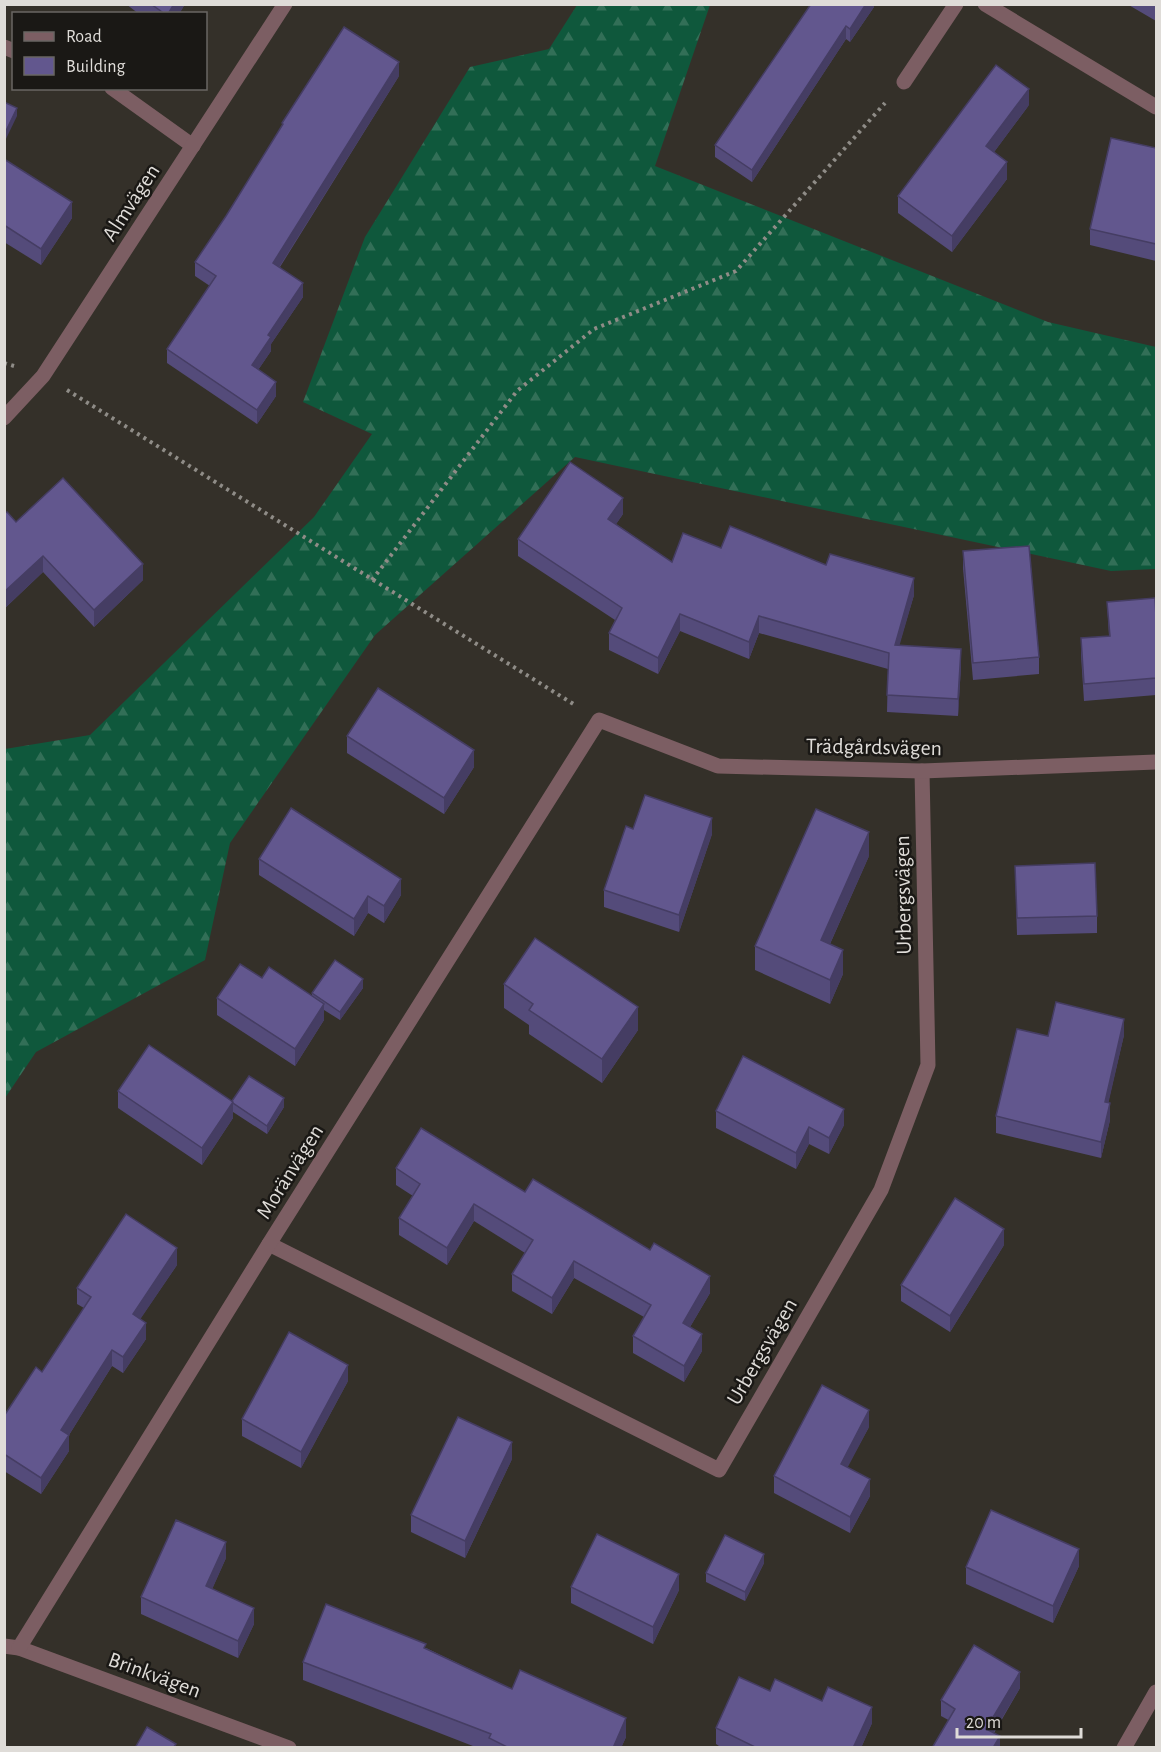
<svg xmlns="http://www.w3.org/2000/svg" width="1161" height="1752" font-family="'Alegreya Sans',sans-serif">
	<style>
		.forest { fill: url(#forest-firs) }
		.lines { fill: none; stroke-linecap: round; stroke-linejoin: round }
		.path { stroke: #8f8c87; stroke-width: 4; stroke-dasharray: 3 4.5; stroke-linecap: butt }
		.minor { stroke: #7c5e63; stroke-width: 15 }
		.wall { fill: #544b7a }
		.shaded-wall { fill: #453d63 }
		.building { fill: #62578e; stroke: #453d63; stroke-width: 1.5 }
		.labels { text-anchor: middle; stroke-width: 5; stroke-linejoin: round; paint-order: stroke }
		.street-label { font-size: 22px; fill: #dfdcd8; stroke: #1a1815 }
	</style>
	<defs>
		<pattern id="forest-firs" width="22" height="20" patternUnits="userSpaceOnUse" patternTransform="scale(1.5)"><rect width="22" height="20" fill="#0f583c"/><path d="M5 1l3.5 6h-7zM16 11l3.5 6h-7z" fill="#326f57"/></pattern>
	</defs>
	<rect width="100%" height="100%" fill="#343029"/>
	<path class="forest" d="M577,5h133l-55,161 393,156 108,25v222l-45,2 -536,-114 -200,178 -145,208 -25,117 -169,92 -31,46v-349l85,-14 224,-218 58,-83 -69,-32 62,-165 105,-170 79,-18z"/>
	<g class="lines">
		<g class="path">
			<path d="M4,363l10,3"/>
			<path d="M67,390l508,315"/>
			<path d="M372,580l145,-189 77,-62 142,-58 149,-168"/>
		</g>
		<g class="minor">
			<path d="M985,4l171,103"/>
			<path d="M4,47l10,4"/>
			<path d="M904,82l52,-78"/>
			<path d="M112,88l81,58"/>
			<path d="M4,418l39,-42 242,-372"/>
			<path d="M269,1244l450,226 162,-280 47,-125 -6,-294"/>
			<path d="M4,1646l15,2 270,100"/>
			<path d="M19,1648l250,-404 330,-524 119,46 204,5 234,-9"/>
			<path d="M1124,1748l32,-56"/>
		</g>
	</g>
	<g class="wall">
		<path d="M126,4h59l-6,10h-40z"/>
		<path d="M811,4h63v3l-24,35 -4,-3 -94,143 -37,-25v-12z"/>
		<path d="M1127,4h29v17z"/>
		<path d="M399,76l-119,191 23,30 -32,47v7l-13,19 18,26 -19,28 -90,-61v-14l43,-63 -15,-10v-14l31,-46 56,-90v-3z"/>
		<path d="M1029,105l-35,47 13,27 -55,73 -54,-39v-17z"/>
		<path d="M1156,148v113l-66,-16v-16z"/>
		<path d="M4,159l68,59 -31,47 -37,-23z"/>
		<path d="M4,514l12,8 127,58 -49,47 -51,-55 -39,37z"/>
		<path d="M623,514l-7,10 56,38 49,-14 105,17 88,30 -15,50 62,21 -3,50 -71,-4 1,-43 -129,-36 -10,26 -69,-28 -22,43 -49,-24v-17l6,-13 -97,-64v-17z"/>
		<path d="M963,551l76,106v17l-66,6 -10,-112z"/>
		<path d="M1107,602l49,15v78l-72,6 -3,-46v-17l28,-2z"/>
		<path d="M347,736l127,31 -30,47 -97,-61z"/>
		<path d="M633,829l79,5 -33,98 -75,-25v-17z"/>
		<path d="M869,856l-39,88 13,30 -13,30 -75,-34v-24z"/>
		<path d="M259,859l142,36 -17,28 -16,-10 -14,23 -95,-61z"/>
		<path d="M1015,866l82,50v17l-80,2z"/>
		<path d="M504,984l134,46 -36,53 -73,-49v-9l-25,-17z"/>
		<path d="M363,988l-23,32 -16,-10v10l-29,46 -78,-51v-17l95,-2v-3z"/>
		<path d="M1124,1035l-16,68 2,17 -9,38 -105,-25v-17l52,-80z"/>
		<path d="M118,1091l114,10 52,6 -17,27 -34,-22v6l-31,47 -84,-57z"/>
		<path d="M716,1111l128,14 -15,29 -20,-10 -13,25 -80,-41z"/>
		<path d="M396,1168l129,24 185,101 -20,34 12,24 -18,31 -51,-29v-17l11,-19 -70,-39 -22,36 -40,-23v-17l13,-21 -51,-32 -27,44 -48,-30v-17l14,-22 -17,-11z"/>
		<path d="M1004,1245l-54,87 -49,-31v-16z"/>
		<path d="M177,1265l-37,54 6,20 -23,34 -11,-7 -43,69v16l-28,43 -37,-23v-55l38,-44 42,-64 -7,-4v-16z"/>
		<path d="M348,1381l-47,87 -59,-32v-17z"/>
		<path d="M869,1427l-22,40 23,29 -20,37 -76,-40v-17z"/>
		<path d="M512,1459l-47,99 -54,-26v-17z"/>
		<path d="M226,1558l-14,31 42,35 -16,34 -97,-44v-17z"/>
		<path d="M764,1563l-19,38 -39,-19v-9z"/>
		<path d="M1079,1566l-26,57 -87,-39v-17z"/>
		<path d="M571,1587l108,3 -26,54 -82,-41z"/>
		<path d="M426,1648l86,41 114,48 -5,11h-143l-175,-68v-18z"/>
		<path d="M1020,1688l-26,45 6,15 -59,-32v-16z"/>
		<path d="M822,1701l50,22 -11,25h-139l-6,-4v-16z"/>
	</g>
	<g class="shaded-wall">
		<path d="M174,4h11l-6,10h-11z"/>
		<path d="M866,4h8v3l-24,35v-13z"/>
		<path d="M846,26v13l-94,143v-12z"/>
		<path d="M399,62v14l-126,201v-14z"/>
		<path d="M1029,89v16l-43,58v-17z"/>
		<path d="M17,108v8l-13,27v-8z"/>
		<path d="M1007,162v17l-55,73v-16z"/>
		<path d="M72,202v16l-31,47v-16z"/>
		<path d="M303,283v14l-32,47v7l-19,28v-14l16,-30z"/>
		<path d="M276,382v14l-19,28v-14z"/>
		<path d="M623,498v16l-15,22v-17z"/>
		<path d="M43,556v16l-39,37v-17z"/>
		<path d="M143,564v16l-49,47v-17z"/>
		<path d="M914,578v17l-19,66v-16z"/>
		<path d="M680,614v17l-22,43v-16z"/>
		<path d="M759,616v17l-10,26v-17z"/>
		<path d="M961,649v17l-3,50v-17z"/>
		<path d="M474,750v17l-30,47v-16z"/>
		<path d="M712,818v16l-33,98v-17z"/>
		<path d="M869,832v24l-48,108v-24z"/>
		<path d="M401,879v16l-17,28v-17z"/>
		<path d="M368,896v17l-14,23v-17z"/>
		<path d="M843,950v24l-13,30v-24z"/>
		<path d="M363,979v9l-23,32v-8z"/>
		<path d="M324,1004v16l-29,46v-17z"/>
		<path d="M638,1007v23l-36,53v-24z"/>
		<path d="M1124,1019v16l-19,83v-16z"/>
		<path d="M284,1098v9l-17,27v-8z"/>
		<path d="M233,1102v16l-31,47v-17z"/>
		<path d="M1110,1103v17l-9,38v-16z"/>
		<path d="M844,1109v16l-15,29v-16z"/>
		<path d="M809,1127v17l-13,25v-16z"/>
		<path d="M474,1204v17l-27,44v-17z"/>
		<path d="M1004,1229v16l-54,87v-16z"/>
		<path d="M177,1248v17l-44,65v-16z"/>
		<path d="M574,1261v17l-22,36v-16z"/>
		<path d="M710,1276v17l-27,46v-16z"/>
		<path d="M146,1323v16l-23,34v-16z"/>
		<path d="M702,1334v17l-18,31v-16z"/>
		<path d="M112,1350v16l-43,69v16l-28,43v-16l20,-48z"/>
		<path d="M348,1365v16l-47,87v-16z"/>
		<path d="M869,1410v17l-28,53v-16z"/>
		<path d="M512,1442v17l-47,99v-17z"/>
		<path d="M870,1479v17l-20,37v-16z"/>
		<path d="M226,1542v16l-20,45v-17z"/>
		<path d="M1079,1549v17l-26,57v-17z"/>
		<path d="M764,1554v9l-19,38v-9z"/>
		<path d="M679,1574v16l-26,54v-17z"/>
		<path d="M254,1608v16l-16,34v-17z"/>
		<path d="M1020,1672v16l-34,57v-16z"/>
		<path d="M872,1707v16l-11,25h-8z"/>
		<path d="M626,1718v19l-5,11h-8z"/>
		<path d="M1000,1736v12h-7z"/>
	</g>
	<g class="building">
		<path d="M151,4h23l-6,10h-3z"/>
		<path d="M811,4h55l-16,25 -4,-3 -94,144 -37,-25z"/>
		<path d="M344,27l55,35 -126,201 30,20 -35,52 3,2 -19,28 24,17 -19,28 -90,-61 49,-73 -21,-14 31,-46 57,-92 -1,-1z"/>
		<path d="M996,65l33,24 -43,57 21,16 -55,74 -54,-40z"/>
		<path d="M4,102l13,6 -13,27z"/>
		<path d="M1111,138l45,10v96l-66,-15z"/>
		<path d="M4,159l68,43 -31,47 -37,-24z"/>
		<path d="M570,462l53,36 -15,21 64,43 11,-29 38,15 9,-22 96,39 4,-11 84,24 -19,67 66,4 -3,50 -71,-4 2,-42 -130,-37 -10,26 -69,-28 -22,44 -49,-25 13,-25 -104,-69z"/>
		<path d="M63,478l80,86 -49,46 -51,-54 -39,36v-78l3,-2 9,10z"/>
		<path d="M1029,546l10,111 -66,6 -10,-112z"/>
		<path d="M1155,598l1,19v61l-72,6 -3,-46 29,-2 -3,-34z"/>
		<path d="M378,688l96,62 -30,48 -97,-62z"/>
		<path d="M645,795l67,23 -33,97 -75,-25 22,-64 7,3z"/>
		<path d="M291,808l110,71 -17,27 -16,-10 -14,23 -95,-60z"/>
		<path d="M816,809l53,23 -48,108 22,10 -13,30 -75,-34z"/>
		<path d="M1095,863l2,53 -80,2 -2,-52z"/>
		<path d="M535,938l103,69 -36,52 -73,-49 4,-6 -29,-20z"/>
		<path d="M335,960l28,19 -23,33 -28,-19z"/>
		<path d="M240,964l22,14 7,-11 55,37 -29,45 -78,-51z"/>
		<path d="M1056,1002l68,17 -19,83 5,1 -9,39 -105,-26 21,-87 31,7z"/>
		<path d="M149,1045l84,57 -31,46 -84,-57z"/>
		<path d="M743,1056l101,53 -15,29 -20,-11 -13,26 -80,-42z"/>
		<path d="M249,1076l35,22 -17,28 -34,-23v-1l-1,-1z"/>
		<path d="M421,1128l104,64 8,-13 117,71 4,-7 56,33 -27,47 19,11 -18,32 -51,-30 18,-31 -77,-44 -22,37 -40,-24 21,-34 -59,-36 -27,44 -48,-30 21,-34 -24,-16z"/>
		<path d="M955,1198l49,31 -54,87 -49,-31z"/>
		<path d="M126,1214l51,34 -44,66 13,9 -23,34 -11,-7 -51,80 8,5 -28,43 -37,-24v-38l32,-49 6,5 49,-75 -14,-9z"/>
		<path d="M289,1332l59,33 -47,87 -59,-33z"/>
		<path d="M822,1385l47,25 -28,54 29,15 -20,38 -76,-41z"/>
		<path d="M458,1417l54,25 -47,99 -54,-26z"/>
		<path d="M991,1510l88,39 -26,57 -87,-39z"/>
		<path d="M176,1520l50,22 -20,44 48,22 -16,33 -97,-44z"/>
		<path d="M597,1534l82,40 -26,53 -82,-40z"/>
		<path d="M725,1535l39,19 -19,38 -39,-19z"/>
		<path d="M326,1604l100,40 -2,4 88,41 8,-19 106,48 -13,30h-104l-20,-10 2,-4 -188,-72z"/>
		<path d="M974,1645l46,27 -34,57 14,7 -7,12h-61l23,-39 -14,-9z"/>
		<path d="M739,1677l31,14 5,-12 47,22 6,-14 44,20 -19,41h-96l-41,-20z"/>
		<path d="M147,1727l29,17 -3,4h-38z"/>
	</g>
	<g class="labels">
		<g class="street-label">
			<text transform="translate(130 202) rotate(-57)" y="8">Almvägen</text>
			<text transform="translate(874 746) rotate(1)" y="8">Trädgårdsvägen</text>
			<text transform="translate(902 895) rotate(-91)" y="8">Urbergsvägen</text>
			<text transform="translate(289 1171) rotate(-58)" y="8">Moränvägen</text>
			<text transform="translate(761 1351) rotate(-60)" y="8">Urbergsvägen</text>
			<text transform="translate(155 1674) rotate(20)" y="8">Brinkvägen</text>
		</g>
	</g>
	<rect width="1161" height="1752" fill="none" stroke="#dfdcd8" stroke-width="12"/>
	<rect x="12" y="12" width="195" height="78" fill="#1a1815" stroke="#696663" stroke-width="1.5"/>
	<rect x="24" y="32" width="30" height="9" fill="#7c5e63" stroke="#696663" stroke-width="1.5"/>
	<text x="66" y="42" font-size="18" fill="#dfdcd8">Road</text>
	<rect x="24" y="57" width="30" height="18" fill="#62578e" stroke="#696663" stroke-width="1.5"/>
	<text x="66" y="72" font-size="18" fill="#dfdcd8">Building</text>
	<path d="M957 1728v9h124v-9" fill="none" stroke="#dfdcd8" stroke-width="3"/>
	<text x="966" y="1728" font-size="18" fill="#dfdcd8" stroke="#1a1815" stroke-width="4.5" paint-order="stroke">20 m</text>
</svg>
